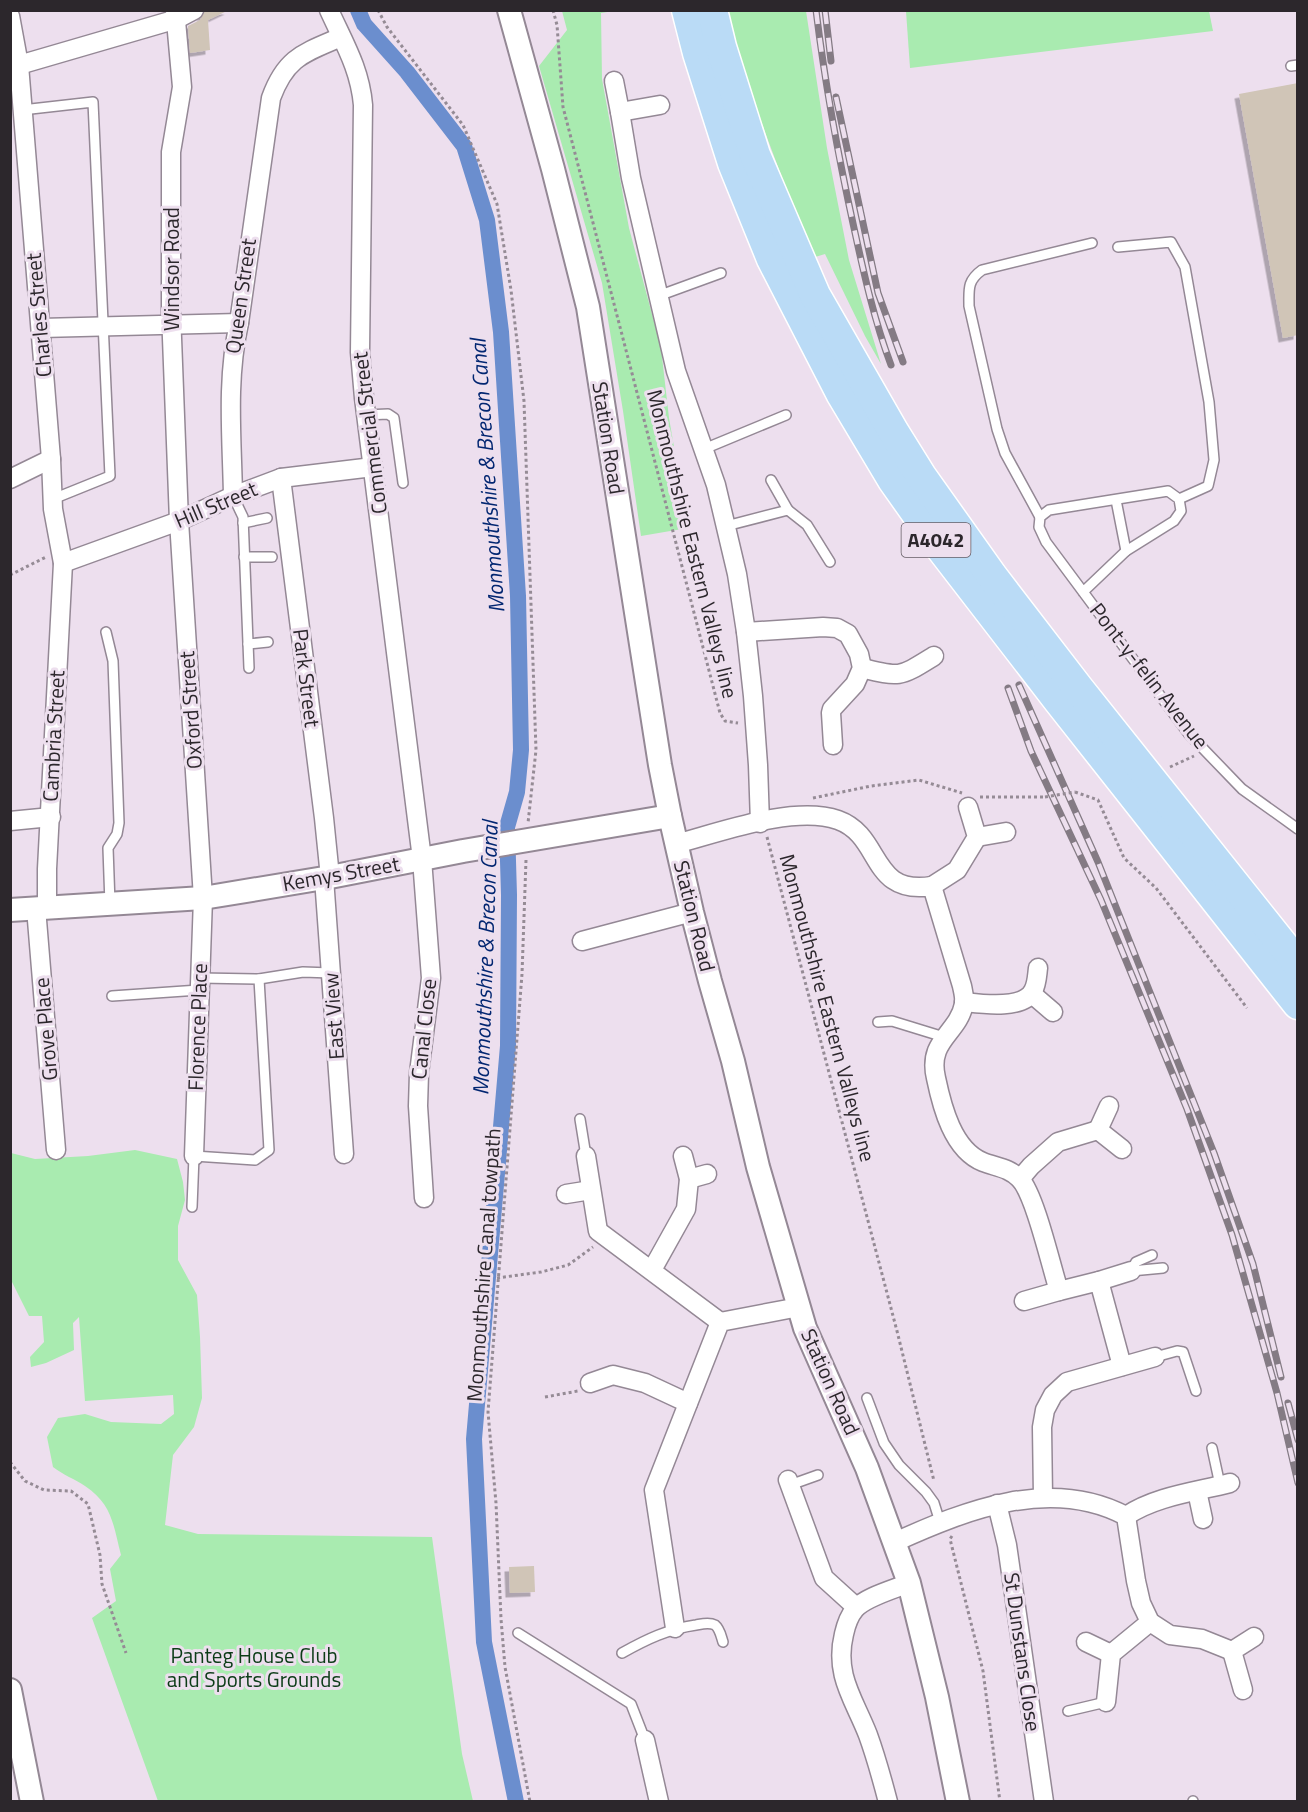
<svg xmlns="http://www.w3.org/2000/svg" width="1308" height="1812" font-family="'Titillium Web',sans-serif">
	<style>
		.green { fill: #a9ebb0 }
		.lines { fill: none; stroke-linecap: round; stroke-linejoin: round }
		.canal { stroke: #6b8ece; stroke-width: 16 }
		.building { fill: #d0c5b7; filter: url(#shadow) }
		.service-casing { stroke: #948895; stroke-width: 12 }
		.minor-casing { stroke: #948895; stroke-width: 21 }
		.tertiary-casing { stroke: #948895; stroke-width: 26 }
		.trunk-casing { stroke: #fff; stroke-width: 33 }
		.path { stroke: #958b95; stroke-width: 3; stroke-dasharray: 3 3; stroke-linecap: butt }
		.service { stroke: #fff; stroke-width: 9 }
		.minor { stroke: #fff; stroke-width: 18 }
		.tertiary { stroke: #fff; stroke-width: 22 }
		.trunk { stroke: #badbf6; stroke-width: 30 }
		.rail-casing { stroke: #847b84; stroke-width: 7 }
		.rail { stroke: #eddfee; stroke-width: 4.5; stroke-dasharray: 14; stroke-linecap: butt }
		.path-bridge { stroke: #958b95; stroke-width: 3; stroke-dasharray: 3 3; stroke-linecap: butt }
		.labels { text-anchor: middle; stroke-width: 6; stroke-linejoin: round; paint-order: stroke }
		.shield { fill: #eddfee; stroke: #665e66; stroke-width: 1.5 }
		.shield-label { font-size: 20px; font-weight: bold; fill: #2c272c }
		.street-label { font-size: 21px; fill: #2c272c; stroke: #eddfee }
		.park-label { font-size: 21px; fill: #0c3c17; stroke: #eddfee }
		.water-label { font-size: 22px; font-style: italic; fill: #022671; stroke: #eddfee }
	</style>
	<defs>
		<filter id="shadow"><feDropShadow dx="-4.5" dy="4.5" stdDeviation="0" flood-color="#0004"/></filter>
	</defs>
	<rect width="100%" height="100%" fill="#eddfee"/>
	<g class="green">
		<path d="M562,11h52l-13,2 1,66 27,149 32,120 8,70 19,110 -47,8 -18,-125 -21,-128 -63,-217 28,-36z"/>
		<path d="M728,11h78l21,137 22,112 32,104 -16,-28 -40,-82 -13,4 -66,-177z"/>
		<path d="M906,11h303l4,20 -303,37z"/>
		<path d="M135,1150l42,9 6,23 2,18 -7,26v34l19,35 3,42 2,61 -8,29 -21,28 -8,70 33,9 234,3 30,217 11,47h-315l-66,-183 24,-17 -6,-32 11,-14c-8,-30 -8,-50 -36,-69 -10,-7 -22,-11 -32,-19l-6,-30 11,-19 27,-4 26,8 50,2 13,-10 -1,-19 -88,6 -6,-84 -6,6 1,27 -28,13 -15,4 -1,-10 14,-15 -2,-26h-13l-18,-36v-127l24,6 53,-3z"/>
	</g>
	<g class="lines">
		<path class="canal" d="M358,10l6,14 43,48 57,74 23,74 14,112 17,264 3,154 -4,42 -10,35 2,68 -1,151 -34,393 10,203 32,160"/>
	</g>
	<g class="building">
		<path d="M205,10h24l-21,10 2,30 -20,3 -2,-27 12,-6z"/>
		<path d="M1298,83v252l-15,3 -44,-244z"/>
		<path d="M534,1566l1,26 -25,1 -1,-26z"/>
	</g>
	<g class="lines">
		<defs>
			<g id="service">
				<path d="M1291,66l7,-1"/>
				<path d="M22,110l71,-8 17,374 -57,23"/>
				<path d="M1118,247l53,-5 14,25 24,135 5,58 -6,26 -29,13"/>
				<path d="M658,296l63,-23"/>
				<path d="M366,415l22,-1 6,4 9,65"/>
				<path d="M704,449l82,-34"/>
				<path d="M771,480l17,30"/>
				<path d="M233,496l10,21 6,151"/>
				<path d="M1116,500l10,51"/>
				<path d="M1040,517l-35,-64 -8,-24 -28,-123c0,-17 -2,-25 13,-36l110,-27"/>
				<path d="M243,523l24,-5"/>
				<path d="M726,526l62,-16 19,15 23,37"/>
				<path d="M244,557h28"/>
				<path d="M1083,592l43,-41 48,-30 7,-10 -2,-12 -11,-8 -119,19 -9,7 -1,10 7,15 142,191 54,56 56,40"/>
				<path d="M106,632l7,29 6,162 -2,11 -9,14 2,56"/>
				<path d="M248,644l20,-2"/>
				<path d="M259,979l44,-7 28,1"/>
				<path d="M112,996l87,-6"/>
				<path d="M878,1022l14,-1 52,16"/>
				<path d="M580,1119l6,37"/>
				<path d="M192,1207l2,-51 61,4 14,-10 -10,-171 -59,-1"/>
				<path d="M1131,1271l32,-3"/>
				<path d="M1131,1271l5,-9 16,-7"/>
				<path d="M1155,1357l22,-6 6,1 13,39"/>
				<path d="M867,1398l17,45 15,22 27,27 8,11 6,19"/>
				<path d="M1212,1448l8,37"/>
				<path d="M790,1485l28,-10"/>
				<path d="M518,1633l113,71 14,36"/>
				<path d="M622,1653c25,-14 46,-24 74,-28 6,-1 13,-3 19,0 5,4 6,11 8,17"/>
				<path d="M1068,1711l38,-9"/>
				<path d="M1193,1802v-1"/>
			</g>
			<g id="minor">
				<path d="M175,10l7,77 -11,65v160l8,209 24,377 -9,258"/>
				<path d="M329,10c15,33 31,59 34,95l-3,247 4,46 58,461 9,119 -12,95 -1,33 6,92"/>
				<path d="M10,16l9,49 32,394 2,50 10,54 -16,306v39"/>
				<path d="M19,65l158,-46 17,-9"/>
				<path d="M614,81l6,31"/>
				<path d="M660,105l-40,7 11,66 45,193 40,114 21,89 9,58 7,64 5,69 2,58"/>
				<path d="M41,328l198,-5"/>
				<path d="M281,478l43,340 6,59"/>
				<path d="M10,479l41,-20"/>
				<path d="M233,496c-1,-58 -7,-115 6,-173l32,-225c15,-41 33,-45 70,-61"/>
				<path d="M63,563l116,-42 54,-25 48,-18 92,-11"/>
				<path d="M746,632l77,-5 14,1 11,6 11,20 3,14 -7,16 -23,25 -1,4 2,32"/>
				<path d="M862,668c39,10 38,9 72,-12"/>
				<path d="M10,821l41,-4"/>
				<path d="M977,837l29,-5"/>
				<path d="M676,844c45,-12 118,-39 162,-24 45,16 31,76 94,66l30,100c1,5 3,12 2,18 -6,30 -37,36 -28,74 6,29 17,72 47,84 13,5 27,6 37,17 15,16 31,87 39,112l40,-10 23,85"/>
				<path d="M324,878l20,276"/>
				<path d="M932,886l25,-16 20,-33 -9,-30"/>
				<path d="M36,908l20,242"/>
				<path d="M582,941l110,-29"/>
				<path d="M1032,994l21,18"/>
				<path d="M964,1002c18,2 59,8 69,-11 4,-7 4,-15 5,-23"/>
				<path d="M1109,1106l-11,24 24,19"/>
				<path d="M586,1156l12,75 122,91"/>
				<path d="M689,1179l18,-5"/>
				<path d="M1020,1179l11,-13 27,-24 40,-12"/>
				<path d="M566,1194l25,-4"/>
				<path d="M652,1270l34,-61 3,-30 -6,-23"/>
				<path d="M1099,1281l32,-10"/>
				<path d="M1024,1301l35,-10"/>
				<path d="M590,1383l23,-8 32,8 43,20"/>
				<path d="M788,1480l36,98 32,29"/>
				<path d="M1197,1491l6,28"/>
				<path d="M1043,1497l-1,-70 3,-17 8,-15 14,-13 88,-25"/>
				<path d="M997,1504l10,41 37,257"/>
				<path d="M1126,1516c30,-20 69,-24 104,-33"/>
				<path d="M895,1542c71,-32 156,-66 231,-26l10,65 5,22 9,19 20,13 32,4 30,12"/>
				<path d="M675,1628l-21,-138 66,-168 79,-15"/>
				<path d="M1086,1642l25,12"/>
				<path d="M1243,1690l-11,-39 22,-14"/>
				<path d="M1106,1702l5,-48 39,-32"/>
				<path d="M645,1740l14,62"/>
				<path d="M888,1802c-6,-23 -12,-45 -20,-67 -14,-36 -34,-60 -24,-101 2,-9 5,-18 11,-25 10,-12 40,-20 54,-26"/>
			</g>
			<g id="tertiary">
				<path d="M509,10l44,159 35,138 72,458 10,51 22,96 18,69 23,80 25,106 47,161 62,140 42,115 28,114 21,105"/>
				<path d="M10,910l193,-12 127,-21 133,-26 207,-35"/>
				<path d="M10,1690l22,112"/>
			</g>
			<g id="trunk">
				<path d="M687,10l11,43 35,110 39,96 69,134 52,87 48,68 118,153 239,303"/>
				<path d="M712,10l9,37 34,108 60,140 78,136 28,45 71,100 86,112 220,276"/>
			</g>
		</defs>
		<use href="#service" class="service-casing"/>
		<use href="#minor" class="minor-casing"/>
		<use href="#tertiary" class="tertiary-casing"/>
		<use href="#trunk" class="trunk-casing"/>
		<g class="path">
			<path d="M378,10l9,17 76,98 34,79 14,86 13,111 12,349 -8,73"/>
			<path d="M553,10l4,15 6,82 157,606 5,8 13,2"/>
			<path d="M10,575l36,-18"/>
			<path d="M1170,767l24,-11"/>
			<path d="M1075,792l23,8 26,58 32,30 91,120"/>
			<path d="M980,797h65"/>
			<path d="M813,798l58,-12 48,-6 43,13"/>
			<path d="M767,837l130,494 37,150"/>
			<path d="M526,860l-4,114 -34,438 8,91 5,116 4,48 25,135"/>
			<path d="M497,1278l44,-6 27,-7 25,-18"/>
			<path d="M545,1397l33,-6"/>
			<path d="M10,1462l15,19 19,9 27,1 17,13 12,51 2,29 24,69"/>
			<path d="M952,1536l-2,3 33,132 17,131"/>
		</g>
		<use href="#service" class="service"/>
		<use href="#minor" class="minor"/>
		<use href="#tertiary" class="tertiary"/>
		<use href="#trunk" class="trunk"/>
		<defs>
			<g id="rail">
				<path d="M816,10c9,74 22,145 38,218 10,46 20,92 37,137"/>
				<path d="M825,10l6,51"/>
				<path d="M836,97l42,196 25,69"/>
				<path d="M1019,685l79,177 116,291 39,111 28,113"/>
				<path d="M1008,688l23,63 70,149 86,209 45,126 45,158 21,90"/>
				<path d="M1288,1403l10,37"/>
			</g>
		</defs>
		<use href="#rail" class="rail-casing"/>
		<use href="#rail" class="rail"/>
		<path class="path-bridge" d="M1045,797l30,-5"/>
	</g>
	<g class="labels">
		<rect class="shield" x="901.5" y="523" width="69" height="34" rx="4.5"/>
		<g class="shield-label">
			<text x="936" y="547">A4042</text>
		</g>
		<g class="street-label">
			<text transform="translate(172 269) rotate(-90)" y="7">Windsor Road</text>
			<text transform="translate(241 296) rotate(-82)" y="7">Queen Street</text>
			<text transform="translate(39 315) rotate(-95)" y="7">Charles Street</text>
			<text transform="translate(370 433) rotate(-97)" y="7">Commercial Street</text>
			<text transform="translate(608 438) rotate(81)" y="7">Station Road</text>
			<text transform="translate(216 505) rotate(-23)" y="7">Hill Street</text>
			<text transform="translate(692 544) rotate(76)" y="7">Monmouthshire Eastern Valleys line</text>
			<text transform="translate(1149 676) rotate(52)" y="7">Pont-y-felin Avenue</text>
			<text transform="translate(306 678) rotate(83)" y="7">Park Street</text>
			<text transform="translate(191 710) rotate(-94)" y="7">Oxford Street</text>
			<text transform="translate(54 736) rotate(-87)" y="7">Cambria Street</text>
			<text transform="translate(341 874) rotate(-10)" y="7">Kemys Street</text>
			<text transform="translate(694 916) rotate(76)" y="7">Station Road</text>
			<text transform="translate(827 1008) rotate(75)" y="7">Monmouthshire Eastern Valleys line</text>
			<text transform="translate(334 1016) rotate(-94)" y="7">East View</text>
			<text transform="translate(198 1027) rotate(-88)" y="7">Florence Place</text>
			<text transform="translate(46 1029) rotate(-95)" y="7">Grove Place</text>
			<text transform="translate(424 1029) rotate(-84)" y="7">Canal Close</text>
			<text transform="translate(484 1265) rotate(-86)" y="7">Monmouthshire Canal towpath</text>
			<text transform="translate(830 1382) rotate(66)" y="7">Station Road</text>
			<text transform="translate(1022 1652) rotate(82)" y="7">St Dunstans Close</text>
		</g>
		<g class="park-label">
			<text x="254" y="1663">Panteg House Club<tspan x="254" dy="24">and Sports Grounds</tspan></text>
		</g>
		<g class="water-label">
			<text transform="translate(487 476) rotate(-94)" y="8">Monmouthshire &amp; Brecon Canal</text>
			<text transform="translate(485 958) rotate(-88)" y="8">Monmouthshire &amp; Brecon Canal</text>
		</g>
	</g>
	<rect width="1308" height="1812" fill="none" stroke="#2c272c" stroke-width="24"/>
</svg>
